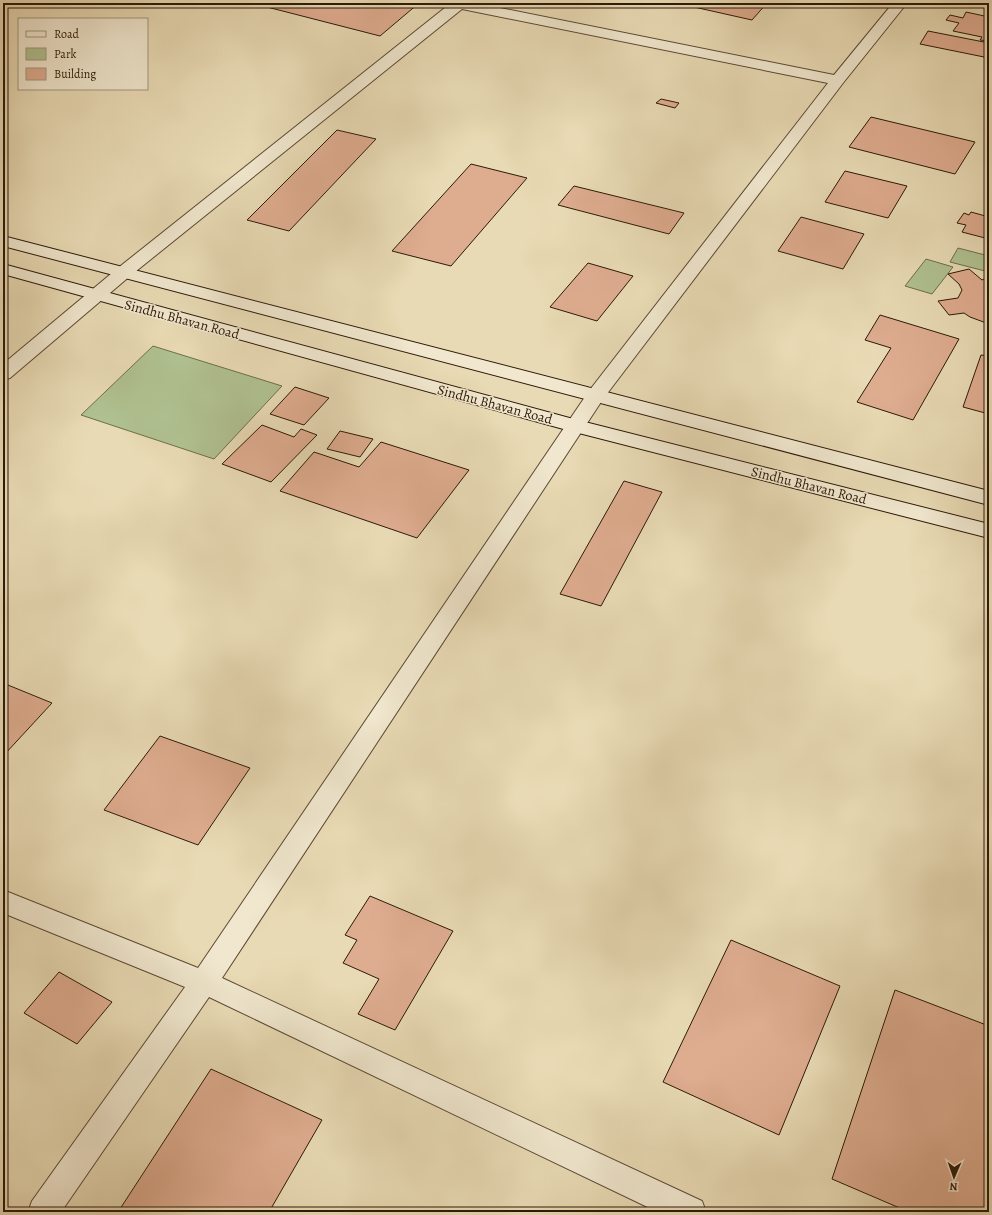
<svg xmlns="http://www.w3.org/2000/svg" width="992" height="1215" font-family="Alegreya,serif">
	<style>
		.green { fill: #b0c191; stroke: #6e6d4c }
		.building { fill: #deac8f; stroke: #2d1908 }
		.lines { fill: none; stroke-linecap: round; stroke-linejoin: round }
		.minor-casing { stroke: #5c4933; stroke-width: 2 }
		.secondary-casing { stroke: #2d1908; stroke-width: 2 }
		.minor { fill: #f0e7ce; fill-rule: evenodd }
		.secondary { fill: #f0e7ce; fill-rule: evenodd }
		.labels { text-anchor: middle; stroke-width: 3; stroke-linejoin: round; paint-order: stroke }
		.street-label { font-size: 14px; fill: #2d1908; stroke: #f0e7ce }
	</style>
	<rect width="100%" height="100%" fill="#e8dab4"/>
	<filter id="stains"><feTurbulence type="fractalNoise" baseFrequency=".005" numOctaves="4"/><feColorMatrix values="0 0 0 0 .2 0 0 0 0 .09 0 0 0 0 .02 0 0 0 .5 -.17"/></filter>
	<radialGradient id="worn" r=".72"><stop offset=".6" stop-color="#630" stop-opacity="0"/><stop offset="1" stop-color="#630" stop-opacity=".3"/></radialGradient>
	<g class="green">
		<path d="M958,248l31,8v16l-39,-10z"/>
		<path d="M926,259l27,8 -21,27 -27,-8z"/>
		<path d="M153,346l129,40 -68,73 -133,-44z"/>
	</g>
	<g class="building">
		<path d="M272,3h147l-39,33 -113,-29z"/>
		<path d="M698,3h69l-15,17 -58,-13z"/>
		<path d="M966,12l23,5v24l-9,-1 2,-3 -29,-6 6,-8 -13,-3 4,-5 13,3z"/>
		<path d="M928,31l61,12v15l-69,-14z"/>
		<path d="M661,99l18,4 -4,5 -19,-5z"/>
		<path d="M871,117l104,25 -20,32 -106,-27z"/>
		<path d="M337,130l39,9 -87,92 -42,-11z"/>
		<path d="M471,164l56,14 -76,88 -59,-15z"/>
		<path d="M845,171l62,15 -19,32 -63,-16z"/>
		<path d="M574,186l110,27 -15,21 -111,-29z"/>
		<path d="M971,212l18,5v22l-27,-7 4,-7 -9,-2 7,-10 5,2z"/>
		<path d="M801,217l63,17 -21,35 -65,-18z"/>
		<path d="M588,263l45,13 -36,45 -47,-14z"/>
		<path d="M969,269l13,11 7,-3v47l-19,-7 -6,-4 -15,2 -11,-14 20,-3 4,-8 -3,-6 -11,-10z"/>
		<path d="M880,315l79,24 -46,81 -56,-18 34,-54 -26,-8z"/>
		<path d="M981,355l8,1v58l-26,-7z"/>
		<path d="M295,387l34,11 -25,27 -34,-11z"/>
		<path d="M262,425l32,12 7,-8 16,6 -46,47 -49,-18z"/>
		<path d="M340,431l33,8 -13,18 -33,-8z"/>
		<path d="M381,442l88,28 -52,68 -137,-47 34,-39 45,15z"/>
		<path d="M624,481l38,11 -61,114 -41,-12z"/>
		<path d="M3,683l49,20 -48,52 -1,-1z"/>
		<path d="M160,736l90,32 -52,77 -94,-35z"/>
		<path d="M370,896l83,35 -58,99 -37,-16 21,-35 -36,-16 14,-23 -12,-5z"/>
		<path d="M731,940l109,46 -61,149 -116,-53z"/>
		<path d="M59,972l53,30 -35,42 -53,-31z"/>
		<path d="M895,990l94,36v186h-80l-77,-33z"/>
		<path d="M211,1069l111,51 -53,92h-151z"/>
	</g>
	<g class="lines">
		<defs>
			<path id="minor" d="M451,3h24l359,72 59,-72h14l-64,80 -240,316 -381,579 480,223 4,11h-48l-449,-215 -148,215h-33l4,-11 153,-214 -182,-74v-23l195,78 391,-577 239,-308 -366,-74 -332,267 -120,102 -7,2v-16l115,-96z"/>
			<g id="secondary">
				<path d="M3,236l986,255v14l-986,-259z"/>
				<path d="M3,264l574,156 412,104v14l-422,-108 -564,-156z"/>
			</g>
		</defs>
		<use href="#minor" class="minor-casing"/>
		<use href="#secondary" class="secondary-casing"/>
		<use href="#minor" class="minor"/>
		<use href="#secondary" class="secondary"/>
	</g>
	<g class="labels">
		<g class="street-label">
			<text transform="translate(182 319) rotate(15)" y="5">Sindhu Bhavan Road</text>
			<text transform="translate(495 404) rotate(15)" y="5">Sindhu Bhavan Road</text>
			<text transform="translate(809 485) rotate(14)" y="5">Sindhu Bhavan Road</text>
		</g>
	</g>
	<rect width="992" height="1215" fill="none" stroke="#e8dab4" stroke-width="16"/>
	<rect x="4" y="4" width="984" height="1207" fill="none" stroke="#2d1908" stroke-width="2"/>
	<rect x="8" y="8" width="976" height="1199" fill="none" stroke="#2d1908"/>
	<rect x="18" y="18" width="130" height="72" fill="#f0e7ce" stroke="#a2957f"/>
	<rect x="26" y="31" width="20" height="6" fill="#f0e7ce" stroke="#a2957f"/>
	<text x="54" y="38" font-size="12" fill="#2d1908">Road</text>
	<rect x="26" y="48" width="20" height="12" fill="#b0c191" stroke="#a2957f"/>
	<text x="54" y="58" font-size="12" fill="#2d1908">Park</text>
	<rect x="26" y="68" width="20" height="12" fill="#deac8f" stroke="#a2957f"/>
	<text x="54" y="78" font-size="12" fill="#2d1908">Building</text>
	<g transform="translate(954 1177) rotate(182)" stroke="#f0e7ce" stroke-width="3" paint-order="stroke">
	<path d="M0-3L7 15L0 10L-7 15Z" fill="#2d1908"/>
	<text y="-6" font-size="11" font-weight="bold" text-anchor="middle" fill="#2d1908">N</text>
	</g>
	<rect width="100%" height="100%" filter="url(#stains)"/>
	<rect width="100%" height="100%" fill="url(#worn)"/>
</svg>
